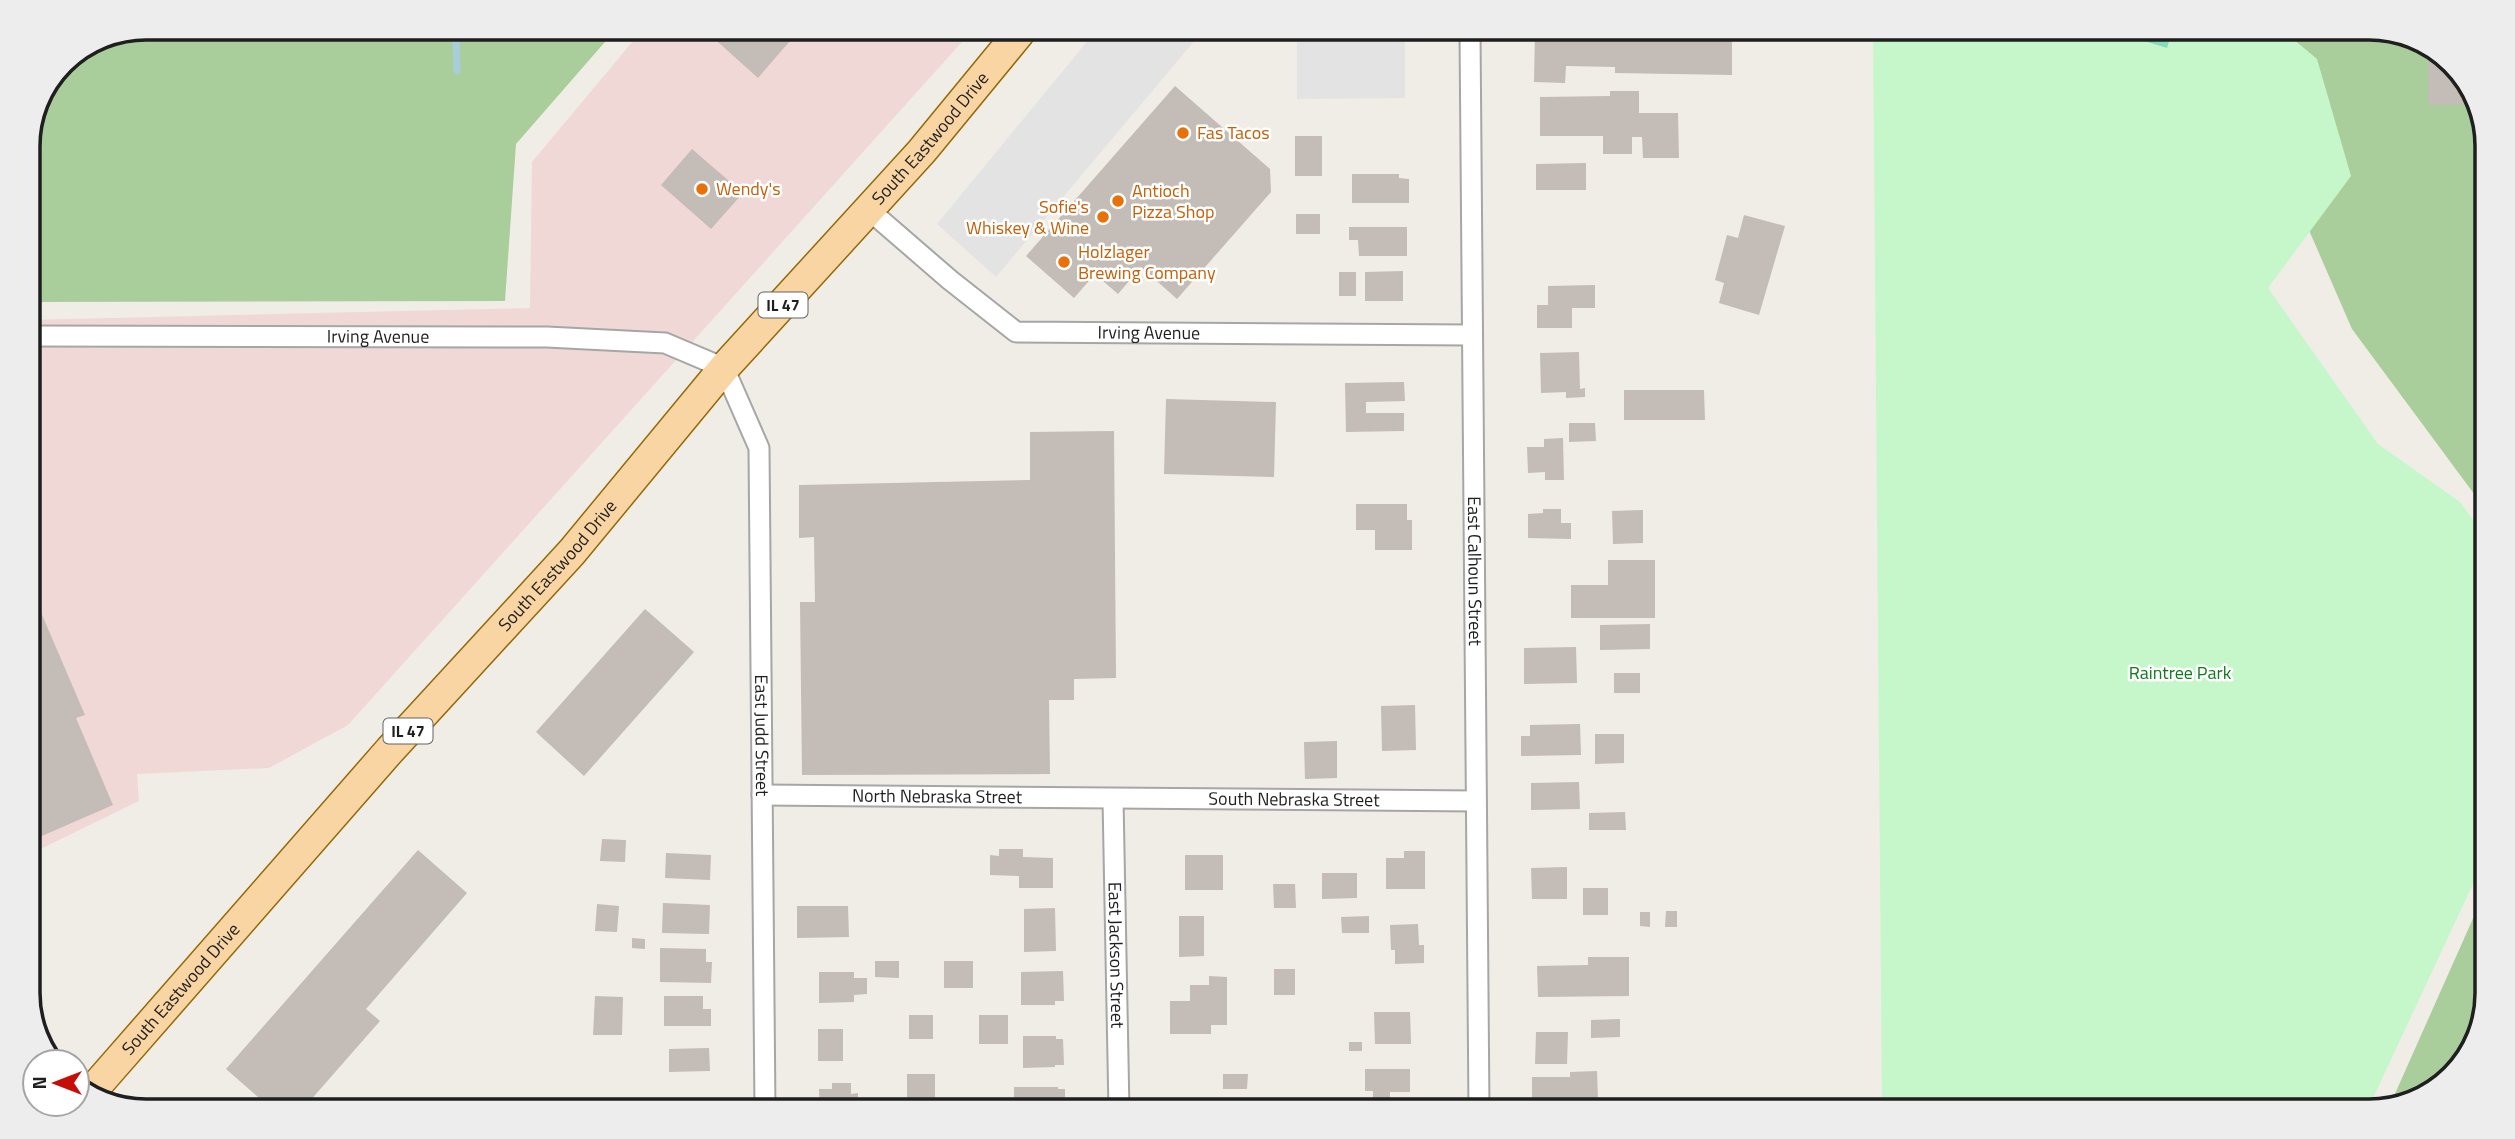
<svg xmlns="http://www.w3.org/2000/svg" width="2515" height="1139" font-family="'Titillium Web',sans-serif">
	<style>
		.commercial { fill: #f0d8d6 }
		.forest { fill: #aacd9c }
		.park { fill: #c5f7cb }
		.pitch { fill: #87dbbd }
		.parking { fill: #e3e3e3 }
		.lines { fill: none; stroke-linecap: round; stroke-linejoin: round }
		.stream { stroke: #a8cedb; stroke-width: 7 }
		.building { fill: #c4bcb6 }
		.street-casing { stroke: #a6a6a6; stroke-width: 23 }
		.primary-casing { stroke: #946906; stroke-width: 33 }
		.street { stroke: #fff; stroke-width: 19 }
		.primary { stroke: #f8d5a3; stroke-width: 30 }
		.food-dot { fill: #e8710a; stroke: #fff; stroke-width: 2.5 }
		.labels { text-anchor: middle; stroke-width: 5; stroke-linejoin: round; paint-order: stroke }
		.shield { fill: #fff; stroke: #626262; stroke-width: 2 }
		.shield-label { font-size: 16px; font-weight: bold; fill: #1f1f1f }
		.food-label { font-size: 18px; fill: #c56008; stroke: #fff; text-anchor: start }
		.street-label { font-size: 18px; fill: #1f1f1f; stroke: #fff }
		.park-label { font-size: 18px; fill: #107a1c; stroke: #fff }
		.rim { fill: none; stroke: #1f1f1f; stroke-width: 3.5 }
	</style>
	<rect width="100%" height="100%" fill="#f0ede6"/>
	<path class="commercial" d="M970,33l-622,692 -79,43 -132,6 2,27 -111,54v-535l502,-12 2,-146 106,-127z"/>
	<g class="forest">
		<path d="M2262,28h107l45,9 53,43 20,59 -4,367 -131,-177 -74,-170z"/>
		<path d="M611,35l-95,109 -11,157 -477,1v-163l35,-77 38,-25z"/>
		<path d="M2479,905l-1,133 -44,53 -44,14z"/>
	</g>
	<path class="park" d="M2280,28l37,31 34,117 -83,112 110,156 82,58 23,31 -3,336 -113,242h-485l-9,-1081z"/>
	<path class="pitch" d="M2113,29h60l-6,19 -55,-17z"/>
	<g class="parking">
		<path d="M1094,33h107l-205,244 -59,-53z"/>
		<path d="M1405,34v64l-108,1v-64z"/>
	</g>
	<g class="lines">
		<path class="stream" d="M456,35l1,36"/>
	</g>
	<g class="building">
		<path d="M1732,30v45l-117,-2v-6l-49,-1 -1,17 -31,-1 1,-51z"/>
		<path d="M709,34h87l-38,44z"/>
		<path d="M2428,60h14l19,15v6h6l8,24h-47z"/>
		<path d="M1175,86l95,83 1,23 -94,107 -36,-32 -23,27 -23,-20 -21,24 -48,-42z"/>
		<path d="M1610,91h29v22h39l1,45h-36l-1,-21h-10v17h-29v-18h-63v-39l70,-1z"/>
		<rect x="1295" y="136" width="27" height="40"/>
		<path d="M692,149l51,44 -32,36 -50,-44z"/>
		<path d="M1586,163v27h-50v-26z"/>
		<path d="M1352,174h47v4l10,1v24h-57z"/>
		<rect x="1296" y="214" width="24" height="20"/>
		<path d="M1744,215l41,11 -26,89 -40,-12 5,-20 -9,-3 12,-45 11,3z"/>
		<path d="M1349,227h58v29h-48l-1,-16h-9z"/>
		<path d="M1403,271v30h-38v-29z"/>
		<rect x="1339" y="272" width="17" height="24"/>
		<path d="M1595,285v23h-23v20h-35v-23h11v-19z"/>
		<path d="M1579,352l1,37 5,-1v9l-19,1v-6l-25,1 -1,-40z"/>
		<path d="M1404,382l1,19 -39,1v11h38v18l-58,1 -1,-49z"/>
		<path d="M1624,390h80l1,30h-81z"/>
		<path d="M1166,399l110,3 -2,75 -110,-3z"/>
		<path d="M1569,423h26l1,18 -27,1z"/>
		<path d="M1114,431l2,247 -42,1v21h-25l1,74 -248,1 -2,-173h15l-1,-65 -15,1v-53l231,-5v-48z"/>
		<path d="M1563,438l1,42h-19v-8l-17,1 -1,-26h17v-8z"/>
		<path d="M1356,504h51v16h5v30h-37v-20h-19z"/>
		<path d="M1543,509h18v14h10v16l-43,-1v-24l15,-1z"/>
		<path d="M1643,510v33l-30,1 -1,-33z"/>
		<path d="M1608,560h47v58h-84v-33h37z"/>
		<path d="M34,596l51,119 -9,3 37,87 -85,37v-244z"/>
		<path d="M645,609l49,43 -110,124 -48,-44z"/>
		<path d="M1650,624v25l-50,1v-25z"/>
		<path d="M1576,647l1,36 -53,1v-36z"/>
		<rect x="1614" y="673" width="26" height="20"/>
		<path d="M1415,705l1,45 -34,1 -1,-45z"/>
		<path d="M1580,724l1,31 -60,1v-20h9v-11z"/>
		<path d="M1595,734h29v29l-29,1z"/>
		<path d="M1337,741v37l-32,1 -1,-37z"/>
		<path d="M1579,782l1,27 -49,1v-27z"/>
		<path d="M1625,812l1,18h-37v-17z"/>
		<path d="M602,839l24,1 -1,22 -25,-1z"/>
		<path d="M999,849h24v8l30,1v30h-34v-12l-29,-1v-20l9,1z"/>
		<path d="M418,850l49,43 -101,116 14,12 -79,90h-27l-48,-42z"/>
		<path d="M1404,851h21v38h-39v-31h18z"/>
		<path d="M666,853l45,2 -1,25 -45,-2z"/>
		<rect x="1185" y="855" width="38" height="35"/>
		<path d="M1567,867v32h-35l-1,-31z"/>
		<path d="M1322,873h35v25l-35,1z"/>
		<path d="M1273,884h22l1,24h-22z"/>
		<rect x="1583" y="888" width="25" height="27"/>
		<path d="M663,903l47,2 -1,29 -47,-1z"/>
		<path d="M597,904l22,2 -2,26 -22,-1z"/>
		<path d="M797,906h51l1,31 -52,1z"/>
		<path d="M1055,908l1,43 -32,1v-43z"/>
		<path d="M1666,911h11v16h-12z"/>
		<path d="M1640,912h10v15l-10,-1z"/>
		<path d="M1179,916h25v40l-25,1z"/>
		<path d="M1369,916v17h-27l-1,-16z"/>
		<path d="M1418,924l1,21h5v18l-29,1v-14h-4l-1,-25z"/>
		<path d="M632,938l13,1v10l-13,-1z"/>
		<path d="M660,948l46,1v13h6l-1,21 -51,-1z"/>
		<path d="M1588,957h41v39l-91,1 -1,-31 51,-1z"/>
		<path d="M875,961h24v17l-24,-1z"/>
		<rect x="944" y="961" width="29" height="27"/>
		<rect x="1274" y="969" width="21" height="26"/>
		<path d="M1063,971l1,30h-9v4h-34v-33z"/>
		<path d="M819,972h35v6h13v16l-13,1v7l-35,1z"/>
		<path d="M1209,976l18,1v48h-16v9h-41v-33h20v-16h19z"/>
		<path d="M595,996l28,1 -1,38h-29z"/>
		<path d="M664,996h39v13h8v17h-47z"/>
		<path d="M1374,1012h36l1,32h-36z"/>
		<rect x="909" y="1015" width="24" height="24"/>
		<rect x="979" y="1015" width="29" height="29"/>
		<path d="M1620,1019v18l-29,1v-18z"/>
		<rect x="818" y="1029" width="25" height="32"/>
		<path d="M1536,1032h32l-1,32h-32z"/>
		<path d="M1023,1036h33v3h7l1,26h-9v2l-32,1z"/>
		<rect x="1349" y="1042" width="13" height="9"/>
		<path d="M709,1048l1,23 -41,1v-23z"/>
		<path d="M1365,1069h45v23h-20v7h-17v-8h-8z"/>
		<path d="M1597,1071l1,29h-22v6h-33v-8l-11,1v-22h38v-5z"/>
		<path d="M907,1074h28v28l-28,1z"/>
		<path d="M1223,1074h25l-1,15h-24z"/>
		<path d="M832,1083h19v11l7,-1v17l-38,1 -1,-22h13z"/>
		<path d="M1014,1087h44v2h7v22h-51z"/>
		<rect x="1340" y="1098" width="26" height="13"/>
		<rect x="1221" y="1100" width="37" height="11"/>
		<path d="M1628,1106v5h-38v-4z"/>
	</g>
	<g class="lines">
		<defs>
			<g id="street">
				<path id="s1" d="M1470,32l9,1079"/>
				<path id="s2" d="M869,210l81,70 66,52 455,3"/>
				<path id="s3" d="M28,336l519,1 118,6 59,25 35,80 6,663"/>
				<path id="s4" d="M762,795l714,6"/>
				<path id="s5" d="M1113,799l6,312"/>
			</g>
			<g id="primary">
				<path id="s6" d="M90,1093l300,-343 182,-198 152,-184 198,-217 97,-118"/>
			</g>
		</defs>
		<use href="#street" class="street-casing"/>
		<use href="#primary" class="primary-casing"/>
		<use href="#street" class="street"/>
		<use href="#primary" class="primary"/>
	</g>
	<g class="food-dot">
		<circle cx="1183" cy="133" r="7"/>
		<circle cx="702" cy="189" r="7"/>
		<circle cx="1118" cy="201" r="7"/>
		<circle cx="1103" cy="217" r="7"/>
		<circle cx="1064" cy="262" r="7"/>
	</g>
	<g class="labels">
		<g class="shield">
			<rect x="758.5" y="292.5" width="49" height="25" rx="5"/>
			<rect x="383.5" y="718.5" width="49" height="25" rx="5"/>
		</g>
		<g class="shield-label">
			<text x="783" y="311">IL 47</text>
			<text x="408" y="737">IL 47</text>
		</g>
		<g class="food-label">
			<text x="1197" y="139">Fas Tacos</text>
			<text x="716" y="195">Wendy's</text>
			<text x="1132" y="197">Antioch<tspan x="1132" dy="21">Pizza Shop</tspan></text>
			<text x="1089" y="213" text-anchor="end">Sofie's<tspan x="1089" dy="21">Whiskey &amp; Wine</tspan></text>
			<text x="1078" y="258">Holzlager<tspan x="1078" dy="21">Brewing Company</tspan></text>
		</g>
		<g class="street-label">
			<text dy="6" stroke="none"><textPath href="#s6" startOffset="1272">South Eastwood Drive</textPath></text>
			<text dy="6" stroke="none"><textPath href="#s2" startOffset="324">Irving Avenue</textPath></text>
			<text dy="6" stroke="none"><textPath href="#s3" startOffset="350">Irving Avenue</textPath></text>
			<text dy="6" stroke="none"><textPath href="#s6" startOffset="705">South Eastwood Drive</textPath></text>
			<text dy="6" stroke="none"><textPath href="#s1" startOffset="539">East Calhoun Street</textPath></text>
			<text dy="6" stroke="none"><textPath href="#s3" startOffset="1076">East Judd Street</textPath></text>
			<text dy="6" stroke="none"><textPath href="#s4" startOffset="175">North Nebraska Street</textPath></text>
			<text dy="6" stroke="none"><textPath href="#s4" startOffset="532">South Nebraska Street</textPath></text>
			<text dy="6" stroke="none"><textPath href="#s5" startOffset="156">East Jackson Street</textPath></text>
			<text dy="6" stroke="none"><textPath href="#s6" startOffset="138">South Eastwood Drive</textPath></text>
		</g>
		<g class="park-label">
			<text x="2180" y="679">Raintree Park</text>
		</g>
	</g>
	<path d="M0 0H2515V1139H0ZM146 40H2369A106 106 0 0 1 2475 146V993A106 106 0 0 1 2369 1099H146A106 106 0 0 1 40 993V146A106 106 0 0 1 146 40Z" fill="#ededed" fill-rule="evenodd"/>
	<path class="rim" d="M146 40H2369A106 106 0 0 1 2475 146V993A106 106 0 0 1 2369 1099H146A106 106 0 0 1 40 993V146A106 106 0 0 1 146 40Z"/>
	<g transform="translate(56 1083) rotate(270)"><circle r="33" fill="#ffffff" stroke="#a5a5a5" stroke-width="2"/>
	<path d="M0-5L12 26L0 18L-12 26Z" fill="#c60d08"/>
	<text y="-10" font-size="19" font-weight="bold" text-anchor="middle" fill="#1f1f1f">N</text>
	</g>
</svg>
